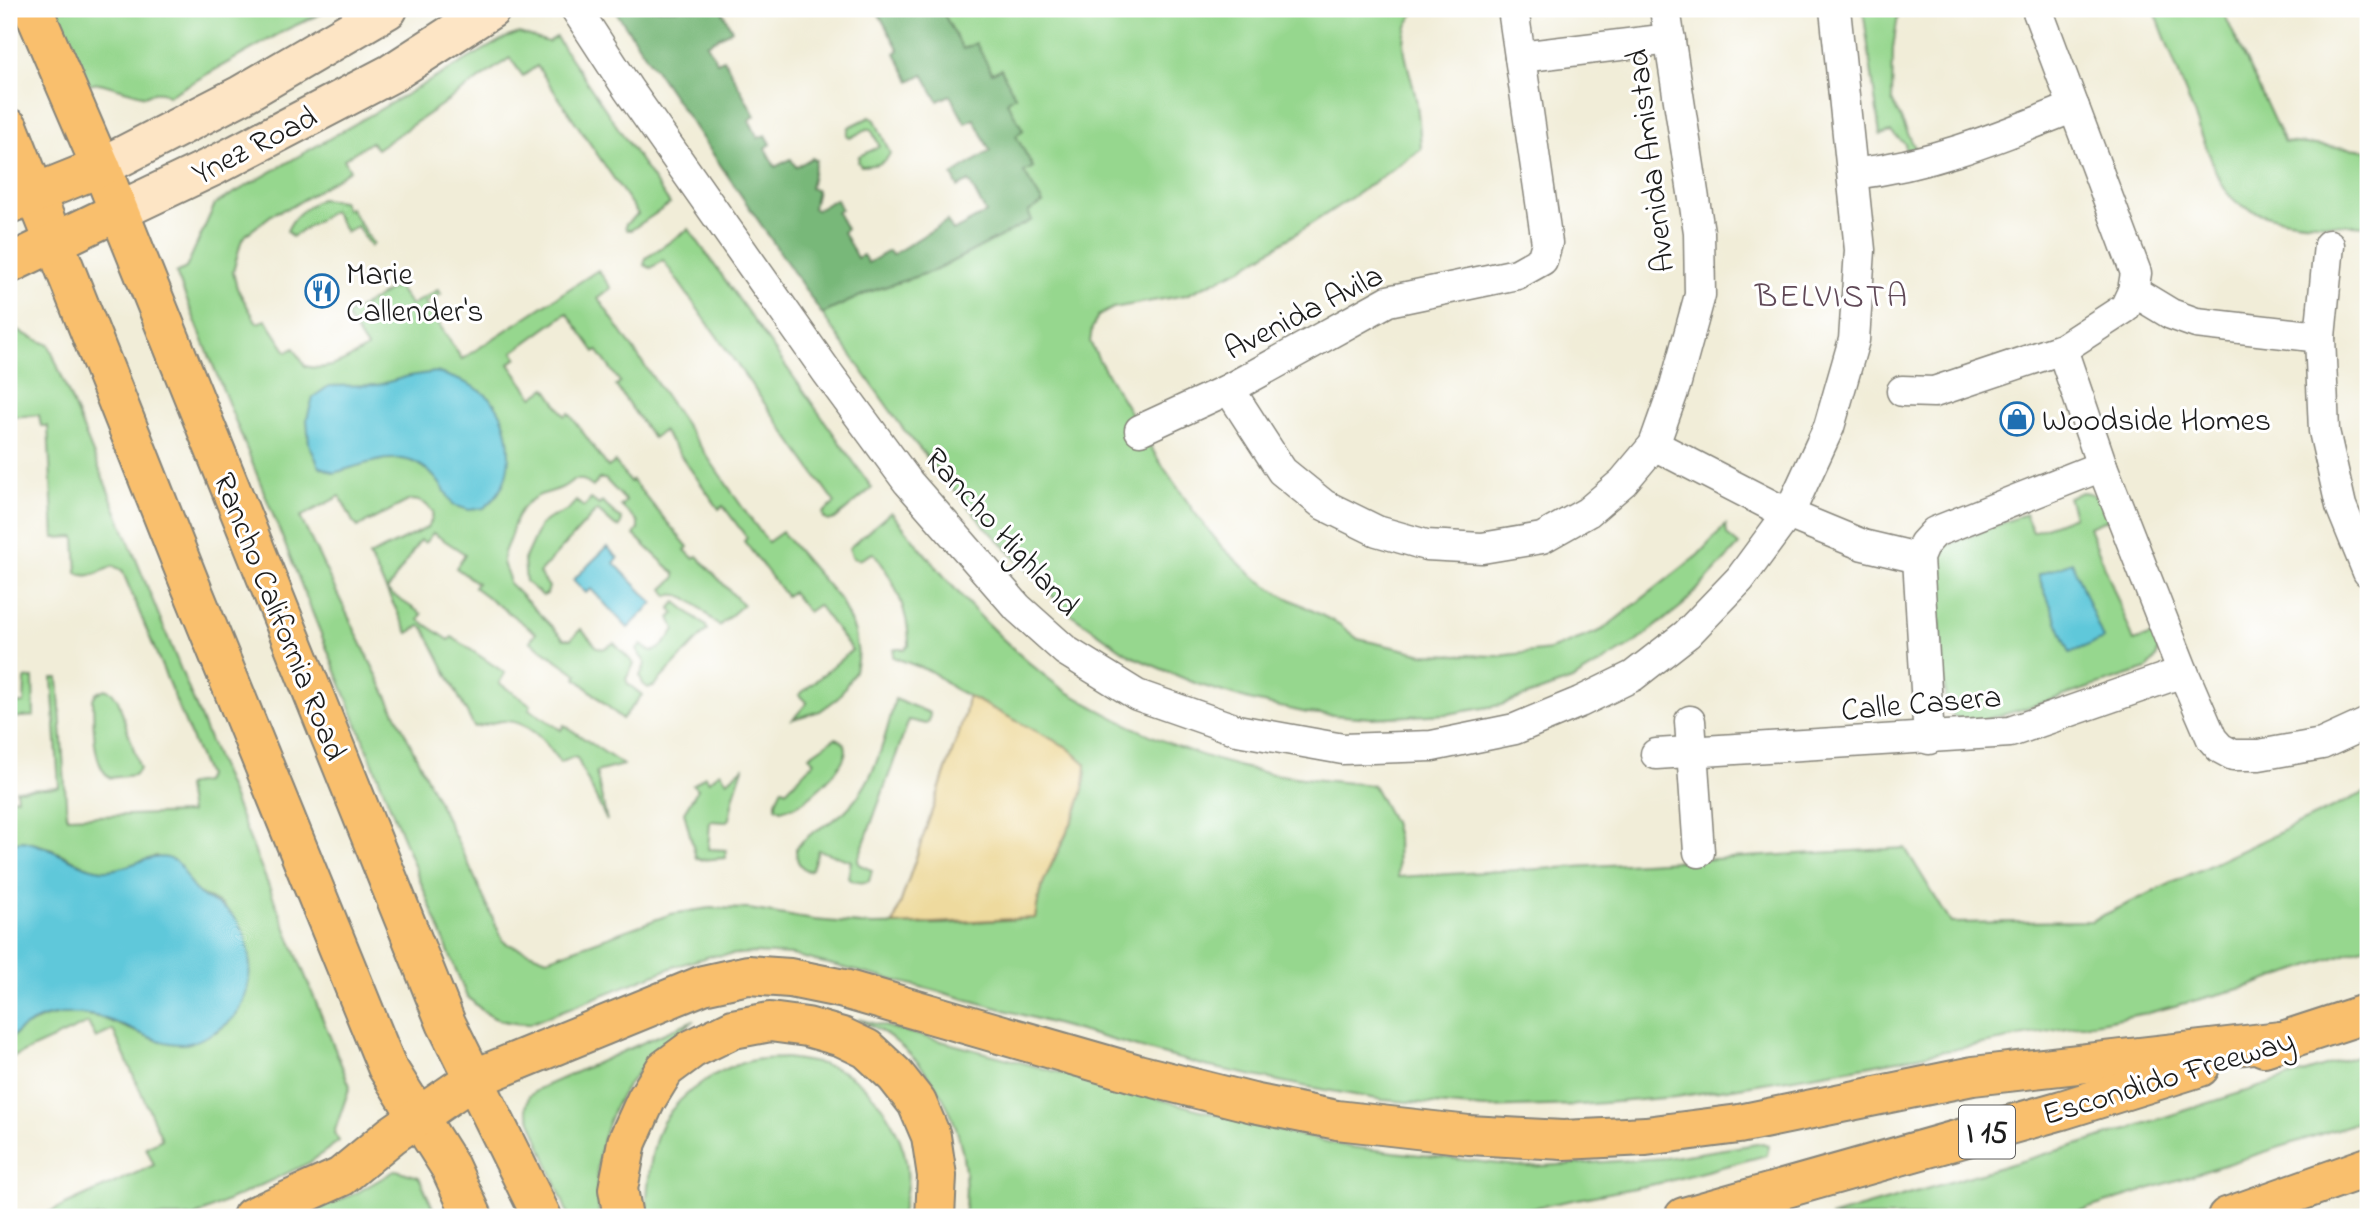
<svg xmlns="http://www.w3.org/2000/svg" width="2377" height="1226" font-family="'Indie Flower',sans-serif">
	<style>
		.green { fill: #96d78e; stroke: #597a55; stroke-width: 2 }
		.forest { fill: #78b879; stroke: #4a6a4a; stroke-width: 2 }
		.sand { fill: #eeda9e; stroke: #857b5d; stroke-width: 2 }
		.water { fill: #5fc8da; stroke: #3e727b; stroke-width: 2 }
		.lines { fill: none; stroke-linecap: round; stroke-linejoin: round }
		.street-casing { stroke: #86847a; stroke-width: 33 }
		.secondary-casing { stroke: #86847a; stroke-width: 42 }
		.primary-casing { stroke: #86847a; stroke-width: 42 }
		.highway-casing { stroke: #86847a; stroke-width: 42 }
		.street { stroke: #fff; stroke-width: 30 }
		.secondary { stroke: #fde5c5; stroke-width: 38 }
		.primary { stroke: #f9bf6d; stroke-width: 38 }
		.highway { stroke: #f9bf6d; stroke-width: 38 }
		.labels { text-anchor: middle; stroke-width: 6; stroke-linejoin: round; paint-order: stroke }
		.shield { fill: #fff; stroke: #606060; stroke-width: 2 }
		.shield-label { font-size: 30px; font-weight: bold; fill: #1c1c1c }
		.street-label { font-size: 32px; fill: #1c1c1c; stroke: #fff }
		.poi-label { font-size: 32px; fill: #1c1c1c; stroke: #fff; text-anchor: start }
		.neighbourhood-label { font-size: 33px; letter-spacing: 2px; fill: #614a58; stroke: #fff }
	</style>
	<rect width="100%" height="100%" fill="#fff"/>
	<filter id="ink" filterUnits="userSpaceOnUse"><feTurbulence type="fractalNoise" baseFrequency=".0143" numOctaves="2"/><feDisplacementMap in="SourceGraphic" scale="14" xChannelSelector="R" yChannelSelector="G"/><feConvolveMatrix kernelMatrix="1 2 1 2 8 2 1 2 1" color-interpolation-filters="sRGB"/></filter>
	<filter id="wash" filterUnits="userSpaceOnUse"><feTurbulence type="fractalNoise" baseFrequency=".00686" numOctaves="4" result="noise"/><feDisplacementMap in="SourceGraphic" scale="28" xChannelSelector="R" yChannelSelector="G"/><feGaussianBlur stdDeviation="1.57" result="paint"/><feColorMatrix in="noise" values="0 0 0 0 0 0 0 0 0 0 0 0 0 0 0 0 0 1.4 0 .05"/><feComposite in="paint" operator="in"/></filter>
	<g filter="url(#wash)">
		<rect width="100%" height="100%" fill="#f1edd8"/>
		<g class="green">
			<path d="M55,9h276l-43,20 -120,67c-8,-7 -14,-4 -23,0l-45,-13 -13,2z"/>
			<path d="M941,9h476c-25,32 -7,55 -1,90 3,16 4,33 5,50l-64,45 -114,74 -57,27 -73,13 -15,8 -6,12 -2,14 9,18 59,99 37,54 27,34 31,29 27,18 59,30 19,15 66,15 75,2 51,-6 52,-20 96,-75 28,-30 1,10 12,10 -56,60 -47,37 -64,38 -71,25 -53,9 -77,4 -64,-5 -58,-13 -52,-16 -66,-28 -63,-44 -87,-90 -77,-92 -82,-116 47,-22 67,-22 96,-50 -4,-8 -4,-40 9,-5 -18,-32 8,-5 -17,-28 9,-6 -52,-46z"/>
			<path d="M1863,9h36l-6,39 -1,53 25,51 -11,3 -1,-11 -14,-12 -11,3z"/>
			<path d="M2154,9h68l62,133 84,8v76c-40,-3 -108,0 -138,-30 -6,-6 -10,-16 -14,-24z"/>
			<path d="M519,33l29,9 8,-5 114,167 -39,26h-4l-2,-3 1,-3 12,-10 -101,-148 -14,10 -13,-18 -133,91 -6,-7 -27,17 6,11 -57,36 -19,7 -27,21 -6,8 -8,30 4,16 20,35 9,-3 21,32 7,-4 11,18c22,7 44,-7 62,-18l-21,-32 51,-30 14,19 27,-15 3,4 -16,9 37,56 136,-89 13,18 -13,10 149,216 21,28 14,-10 59,69 14,31 3,23 -3,16 -17,27 -18,13 -27,8 14,-16 -8,-8 53,-45 -34,-45 -10,7 -16,-20 -6,4 -42,-55 3,-3 -24,-32 -4,3 -56,-78 -10,7 -37,-52 4,-4 -23,-32 -2,2 -28,-39 -54,39 4,6 -8,6 24,33 13,-9 19,28 4,-3 39,54 7,-5 15,20 2,-2 56,67 -3,3 8,8 4,-2 46,49 -24,21c-13,-11 -33,-37 -51,-30l-5,-7 12,-11v-4l-41,-39 4,-6v-7l-17,-16 5,-5 -21,-22h-6l-6,8 -10,-7h-10c-8,7 -13,9 -23,12 -26,6 -34,22 -40,46 -2,6 -7,14 -7,20 -1,10 7,15 6,25l55,56h7l10,-10 16,18 6,2 11,-6 20,21 -8,15 2,5 14,11 -20,24 -46,-41 2,-3 -48,-34 6,-8 -62,-46 3,-4 -21,-15 9,-14 -32,-21 -8,10 -5,-3 -33,51 35,23 -3,6 30,20 3,-3 53,36 -6,10 32,22 -2,4 32,21 3,-5 59,40 -27,7 11,49 -30,-63 -4,-1 -13,6c-13,-20 -32,-44 -58,-42 -10,1 -19,5 -28,6l-50,-99 -4,-2 -12,7 -39,-77 58,-28 4,-7 2,-9c-7,-9 -12,-12 -23,-12l-52,27 -5,-5 -13,-26 -40,21 169,348 34,76 5,3 39,15 124,-45 39,-6 39,1 65,11 58,5 70,-1 93,-6c2,-11 4,-22 7,-32 16,-39 44,-79 44,-122l-19,-17 -111,-57 -24,-18 -39,-15 1,-8h11l4,-4c0,-33 -15,-66 -35,-92 -9,2 -11,9 -21,5l-4,-10 42,-36c50,62 101,125 166,173 12,9 27,16 41,24 52,29 105,50 164,63 36,7 74,9 111,13l20,37 4,15 1,40 507,-29 46,75 140,-2 277,-130v155l-118,40 -98,26 -286,54 -121,20 -69,11 -96,8 -95,3 -102,-8 -80,-14 -98,-20 -272,-76 -141,-35 -39,-2 -42,3 -35,10 -147,58c-32,-1 -41,-6 -63,-29l-290,-722 10,-5 29,-64 288,-165z"/>
			<path d="M870,117l5,3 15,33c-5,13 -17,12 -29,13l-3,-4 1,-6 18,-8 2,-3 -8,-16h-4l-17,9 -3,-2 2,-9z"/>
			<path d="M320,199l22,2 5,9 3,-2 23,36 -3,2 -13,-20 -11,6 -13,-21 -41,26 -5,-6c7,-17 18,-22 33,-32z"/>
			<path d="M689,229l183,259 -37,31 -7,2 -4,-3 -1,-5 12,-10 -172,-243 -12,8 -7,-3 2,-7z"/>
			<path d="M9,327l40,18 301,741 -16,47 5,8 -30,22 -116,54h-154l115,-52 -8,-18 16,-8 -49,-109 -17,8 -8,-15 -79,36v-19l14,-13 23,-10 27,-5 29,6 57,23 57,-9 12,-9 9,-10 11,-34 1,-21 -4,-19 -23,-34 -26,-13 -40,-36c-18,8 -39,17 -59,14 -7,-1 -14,-5 -20,-8 -23,-12 -42,-23 -68,-19v-44l8,-1 -1,-8 43,-3 -7,-109h6l9,139 123,-4 -4,-26 4,-3 14,-2 3,-6 -85,-206 -9,-4c-11,5 -24,14 -36,7l-2,-36 -21,1 -6,-112h-7l-2,-11 -30,2z"/>
			<path d="M2082,492c15,1 19,9 27,21l-2,7 -18,7 45,114 21,-7c5,16 5,23 -8,35l-124,40 -50,14 -12,-1 -15,-13 -11,-154 12,-10 78,-31 8,18 41,-16 -6,-19z"/>
			<path d="M591,499l8,6 3,-3 20,18 -2,7 -5,-1 -18,-16 -58,63 10,14 -2,7 -4,2 -17,-14 -2,-22 16,-35 8,-6 20,-9 8,-9 8,6z"/>
			<path d="M676,602l30,24 1,4 -53,56 -6,2 -5,-4 -3,-8c9,-19 4,-11 -3,-26l4,-5c4,2 7,6 11,6 8,1 20,-16 23,-22l-5,-11 4,-4 -4,-5z"/>
			<path d="M33,678l1,38 -25,2v-14l15,-1 1,-24z"/>
			<path d="M105,689l7,3 6,8 22,69 -6,6 -24,3c-19,-14 -16,-57 -17,-79l3,-6z"/>
			<path d="M895,699l35,14 -1,9 -3,2 -17,-4 -51,140 1,4 13,6 -3,11c-6,3 -17,1 -21,-3l3,-17 -33,-11 -6,19 -4,2c-11,-6 -12,-13 -12,-23 16,-19 32,-22 48,-36 31,-29 41,-73 51,-113z"/>
			<path d="M835,738c35,9 -24,61 -38,67 -4,3 -11,3 -16,5l-5,-3v-6l6,-13 4,3 28,-29 -5,-6z"/>
			<path d="M743,768l-9,27 -5,24 -4,3 -15,-1 -2,28 18,1 -1,8 -25,2 -4,-2 -12,-46 14,-23 -5,-4 12,-9 4,5 11,-9 7,9z"/>
			<path d="M858,1019l410,109 81,19 178,20 139,-9 97,-15 6,3 -2,9 -102,27 -179,35h-522c9,-70 -16,-136 -74,-180 -9,-7 -22,-12 -32,-18z"/>
			<path d="M694,1020c-50,43 -83,69 -95,138 -4,19 0,40 0,59h-30l-43,-109 3,-12 11,-8z"/>
			<path d="M2368,1052v67l-307,98h-231l260,-76z"/>
			<path d="M786,1058c23,3 48,6 67,20 32,23 58,68 54,107 -1,11 -4,22 -6,32h-255c1,-25 4,-73 17,-95 19,-31 56,-55 91,-62 11,-2 22,-1 32,-2z"/>
			<path d="M396,1170l23,7 18,40h-136l57,-25z"/>
		</g>
		<path class="forest" d="M614,9h107l11,21 -25,14 10,18 7,-3 31,57 -6,4 9,18 8,-3 5,9 -6,4 10,19 16,-8 5,8 16,-9 4,2 -6,28 7,2 -4,18 3,2 20,-11 5,10 -4,3 9,17 -3,3 14,26 6,-3 5,8 21,-12 3,4 55,-34 6,10 33,-18 -17,-32 -11,6 -6,-12 38,-24 -16,-32 -9,4 -15,-28 -12,6 -15,-27 -13,7 -15,-28 4,-3 -23,-41h65l22,40 13,-6 16,30 9,-4 14,27 -8,6 16,28 -7,6 17,31 -9,5 19,31 -15,9 4,8 -96,50 -67,22 -47,22z"/>
		<path class="sand" d="M968,696l99,51 19,17c0,43 -29,83 -44,122 -4,10 -5,22 -7,32l-142,7 72,-211z"/>
		<g class="water">
			<path d="M436,372c18,6 35,11 50,23 25,19 30,71 13,97 -4,6 -10,11 -15,16l-15,2 -16,-5c-32,-61 -61,-50 -119,-32l-15,-7 -10,-22 -2,-25 6,-22 16,-11 49,-1 31,-9z"/>
			<path d="M607,547l11,11 -4,5 39,40 -25,25 -37,-39 -5,4 -13,-13z"/>
			<path d="M2072,562l31,77 -33,14 -32,-78z"/>
			<path d="M22,841c30,4 59,30 85,29 23,0 49,-23 71,-7 7,6 9,20 17,27 14,14 29,13 42,31 18,24 16,68 0,92 -6,9 -15,15 -24,20 -9,5 -20,11 -30,11 -29,1 -54,-19 -81,-26 -16,-5 -31,-5 -47,-3 -18,3 -34,12 -46,25v-197z"/>
		</g>
	</g>
	<g filter="url(#ink)">
		<g class="lines">
			<defs>
				<g id="street">
					<path d="M576,9l52,80 199,283 81,110 110,126 48,43 71,44 100,35 106,19 89,-3 83,-17 65,-27 53,-26 54,-42 53,-55 50,-68 39,-84 25,-87 6,-90 -25,-241"/>
					<path d="M1520,57l150,-18"/>
					<path d="M1853,174c82,-10 146,-37 221,-67"/>
					<path d="M2329,245l-9,92 4,94 17,75 27,66"/>
					<path d="M2133,291l38,23 25,9 124,14"/>
					<path d="M2062,349l40,117 81,206 29,67 8,9 13,7h26l63,-11 46,-21"/>
					<path d="M1229,389l53,82 42,34 53,26 49,14 56,3 60,-10 46,-26 35,-30 31,-37 21,-59 25,-91 -1,-63 -34,-223"/>
					<path d="M1902,391l32,1 128,-43 63,-41 8,-17 3,-18 -99,-264"/>
					<path d="M1140,430l89,-41 159,-88 129,-27 25,-14 5,-17 -34,-234"/>
					<path d="M1654,445l134,69 75,31 55,13"/>
					<path d="M1690,721l9,131"/>
					<path d="M1929,739l-11,-181 6,-14 11,-12 167,-66"/>
					<path d="M1656,754l354,-22 173,-60"/>
				</g>
				<g id="secondary">
					<path d="M101,167l140,-72 147,-86"/>
					<path d="M117,212l99,-47 176,-92 99,-64"/>
				</g>
				<g id="primary">
					<path d="M33,9l68,158 345,856 96,194"/>
					<path d="M9,128l181,456 197,483 63,100 23,50"/>
					<path d="M9,204l92,-37"/>
					<path d="M9,264l108,-52"/>
				</g>
				<g id="highway">
					<path d="M2264,1047l104,-34"/>
					<path d="M252,1217l89,-40 51,-42 81,-56 230,-94 45,-10 42,3 54,11 294,85 115,29 84,17 132,15 94,5 83,-4 93,-12 234,-48 316,-36"/>
					<path d="M623,1217l-5,-28 9,-47 19,-42 19,-31 27,-20 41,-20 37,-7 37,5 35,10 25,12 28,26 22,28 14,33 6,40 -2,41"/>
					<path d="M1684,1217l378,-107 138,-43"/>
					<path d="M2227,1217l141,-50"/>
				</g>
			</defs>
			<use href="#street" class="street-casing"/>
			<use href="#secondary" class="secondary-casing"/>
			<use href="#primary" class="primary-casing"/>
			<use href="#highway" class="highway-casing"/>
			<use href="#street" class="street"/>
			<use href="#secondary" class="secondary"/>
			<use href="#primary" class="primary"/>
			<use href="#highway" class="highway"/>
		</g>
	</g>
	<defs>
		<symbol id="restaurant-ring" viewBox="-11 -11 22 22"><circle r="9.5" fill="#fff" stroke="#1f6fb2" stroke-width="1.5"/><path d="M-5-6h1v4h1v-4h1v4h1v-4h1v5L-1.5 .5V6h-2V.5L-5-1ZM5-6V6H3V1.5H1.5Q1.5-4 5-6Z" fill="#1f6fb2"/></symbol>
		<symbol id="shop-ring" viewBox="-11 -11 22 22"><circle r="9.5" fill="#fff" stroke="#1f6fb2" stroke-width="1.5"/><path d="M-5-2.5h2.3a2.7 3.5 0 0 1 5.4 0H5L5.5 6h-11ZM-1.5-2.5h3a1.5 2.3 0 0 0-3 0Z" fill="#1f6fb2"/></symbol>
	</defs>
	<g fill-rule="evenodd">
		<use href="#restaurant-ring" x="303" y="272" width="38" height="38"/>
		<use href="#shop-ring" x="1998" y="400" width="38" height="38"/>
	</g>
	<g class="labels">
		<rect class="shield" x="1959" y="1105.5" width="56" height="53" rx="5"/>
		<g class="shield-label">
			<text x="1987" y="1142">I 15</text>
		</g>
		<g class="street-label">
			<text transform="translate(254 144) rotate(-27)" y="11">Ynez Road</text>
			<text transform="translate(1649 161) rotate(-97)" y="11">Avenida Amistad</text>
			<text transform="translate(1303 311) rotate(-27)" y="11">Avenida Avila</text>
			<text transform="translate(1003 531) rotate(48)" y="11">Rancho Highland</text>
			<text transform="translate(281 616) rotate(68)" y="11">Rancho California Road</text>
			<text transform="translate(1921 702) rotate(-5)" y="11">Calle Casera</text>
			<text transform="translate(2168 1076) rotate(-17)" y="11">Escondido Freeway</text>
		</g>
		<g class="poi-label">
			<text x="346" y="284">Marie<tspan x="346" dy="37">Callender's</tspan></text>
			<text x="2042" y="430">Woodside Homes</text>
		</g>
		<g class="neighbourhood-label">
			<text x="1832" y="306">BELVISTA</text>
		</g>
	</g>
	<rect width="2377" height="1226" fill="none" stroke="#fff" stroke-width="35"/>
</svg>
